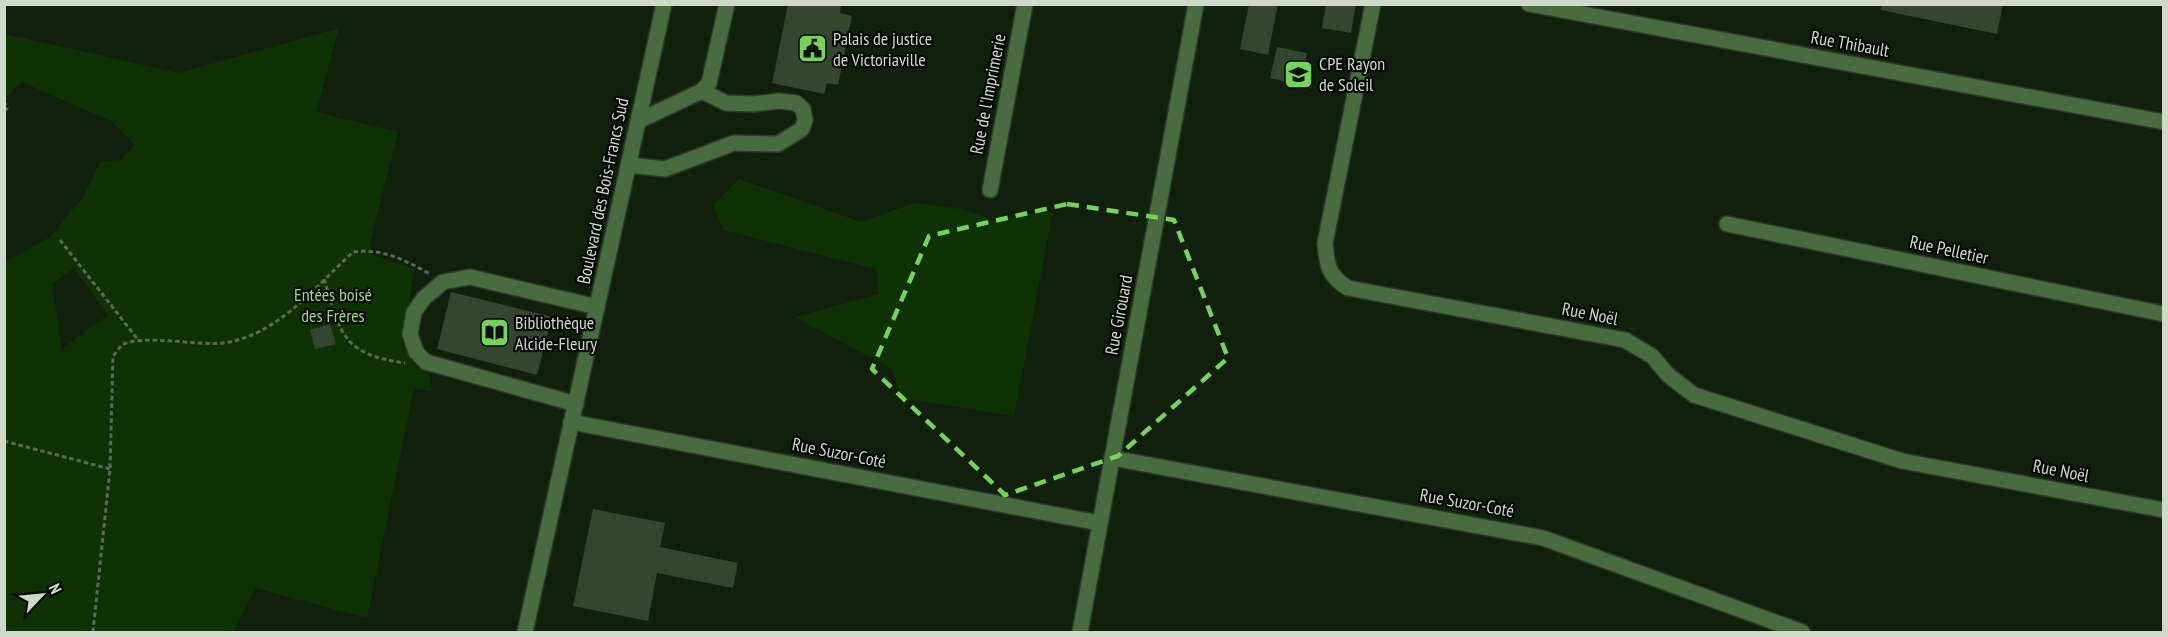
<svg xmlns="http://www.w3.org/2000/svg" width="2168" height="637" font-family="'PT Sans Narrow',sans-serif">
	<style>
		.green { fill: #0f3204; fill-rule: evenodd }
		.building { fill: #354630 }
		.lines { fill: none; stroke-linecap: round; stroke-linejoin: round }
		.minor-casing { stroke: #2b3a27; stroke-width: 18 }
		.path { stroke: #5b6958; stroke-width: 3; stroke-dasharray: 4.5 3; stroke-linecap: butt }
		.minor { stroke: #496b40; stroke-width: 15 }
		.marked { fill: none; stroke: #75d25b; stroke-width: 4.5; stroke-dasharray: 12 8; stroke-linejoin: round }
		.labels { text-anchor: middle; stroke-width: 4.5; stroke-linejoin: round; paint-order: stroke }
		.poi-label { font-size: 18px; fill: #ced9cb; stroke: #030802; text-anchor: start }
		.street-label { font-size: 18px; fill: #ced9cb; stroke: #030802 }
		.park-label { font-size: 18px; fill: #94db81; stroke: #030802 }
	</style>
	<rect width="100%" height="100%" fill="#10200c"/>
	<g class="green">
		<path d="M339,28l-23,84 82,20 -28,111 3,12 41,14 -12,76 29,33 1,14 -18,-4 -47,230 -112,-30 -22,44h-228v-370l45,-25 34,-41 16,-34 21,-2 14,-15 -24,-24 -89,-39 -17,16v-64l174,39zM74,268l34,47 -46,34 -10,-65z"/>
		<path d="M739,179l122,43 53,-19 47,6 32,11 60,-9 -39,205 -112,-18 -10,-29 -97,-52 84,-23 -3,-25 -153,-39 -10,-25z"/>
	</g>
	<g class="building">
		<path d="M788,4h53l-1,9 12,3 -14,69 -11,-2 -3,11 -52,-11z"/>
		<path d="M1249,4h29l-10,51 -28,-6z"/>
		<path d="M1326,4h30l-5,29 -29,-5z"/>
		<path d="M1882,4h121l-6,30 -116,-24z"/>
		<path d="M1277,47l30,6 -7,32 -30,-7z"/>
		<path d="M451,292l101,25 -15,58 -100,-26z"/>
		<path d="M330,324l6,20 -21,5 -5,-19z"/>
		<path d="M593,509l72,14 -5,24 78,16 -5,25 -76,-15 -9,48 -75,-15z"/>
	</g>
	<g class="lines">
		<defs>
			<g id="minor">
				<path d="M1373,4l-48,239c2,22 3,33 23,45l277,52 27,16 16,19 26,20 208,66 262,49"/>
				<path d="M1529,4l635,118"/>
				<path d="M638,121l64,-30 7,-8 18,-79"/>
				<path d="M629,165l36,4 69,-26 44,1 24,-15 3,-9 -2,-11 -7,-6 -17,-2 -26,3 -27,-1 -24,-12"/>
				<path d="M990,190l35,-186"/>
				<path d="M1727,224l437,90"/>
				<path d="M576,404l-150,-42 -10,-10 -6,-18 4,-22 10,-14 19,-16 27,-5 127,30"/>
				<path d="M571,422l528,101"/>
				<path d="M1112,458l431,80 259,94"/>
				<path d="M525,632l139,-628"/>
				<path d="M1080,632l116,-628"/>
			</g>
		</defs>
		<use href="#minor" class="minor-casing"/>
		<g class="path">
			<path d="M4,101l3,7 -3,4"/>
			<path d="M60,240l79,101"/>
			<path d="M324,279c17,56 18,75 81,84"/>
			<path d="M4,441l106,28"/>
			<path d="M93,632l17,-163 3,-113c3,-3 6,-8 9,-11 18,-11 78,1 101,-2 54,-7 92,-56 130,-91 29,-4 52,8 77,22"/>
		</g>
		<use href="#minor" class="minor"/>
	</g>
	<path class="marked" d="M1067,204l107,16 54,138 -110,98 -113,39 -133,-126 57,-133z"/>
	<defs>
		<symbol id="civic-square" viewBox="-11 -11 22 22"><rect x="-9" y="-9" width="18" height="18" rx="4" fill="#75d25b" stroke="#030802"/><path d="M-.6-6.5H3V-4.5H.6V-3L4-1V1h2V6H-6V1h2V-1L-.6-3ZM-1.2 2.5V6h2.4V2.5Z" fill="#111"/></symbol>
		<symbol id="school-square" viewBox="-11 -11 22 22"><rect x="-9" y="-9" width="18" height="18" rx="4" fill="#75d25b" stroke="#030802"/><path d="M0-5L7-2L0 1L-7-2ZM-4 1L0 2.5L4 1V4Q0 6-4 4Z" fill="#111"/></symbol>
		<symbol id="library-square" viewBox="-11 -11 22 22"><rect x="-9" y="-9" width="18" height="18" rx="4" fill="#75d25b" stroke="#030802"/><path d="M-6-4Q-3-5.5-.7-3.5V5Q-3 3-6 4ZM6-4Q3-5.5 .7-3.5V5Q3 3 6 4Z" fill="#111"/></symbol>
	</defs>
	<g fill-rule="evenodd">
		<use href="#civic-square" x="796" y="32" width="33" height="33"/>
		<use href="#school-square" x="1282" y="58" width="33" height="33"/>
		<use href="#library-square" x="478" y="316" width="33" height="33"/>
	</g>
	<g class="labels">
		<g class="poi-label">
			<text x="833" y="45">Palais de justice<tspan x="833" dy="21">de Victoriaville</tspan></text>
			<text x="1319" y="70">CPE Rayon<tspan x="1319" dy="21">de Soleil</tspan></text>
			<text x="515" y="329">Bibliothèque<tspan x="515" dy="21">Alcide-Fleury</tspan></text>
		</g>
		<g class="street-label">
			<text transform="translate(1850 44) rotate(10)" y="6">Rue Thibault</text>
			<text transform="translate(988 94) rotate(-79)" y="6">Rue de l'Imprimerie</text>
			<text transform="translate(603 191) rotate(-78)" y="6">Boulevard des Bois-Francs Sud</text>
			<text transform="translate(1949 250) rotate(12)" y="6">Rue Pelletier</text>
			<text transform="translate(1590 314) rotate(11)" y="6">Rue Noël</text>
			<text transform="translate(1119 315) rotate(-79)" y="6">Rue Girouard</text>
			<text transform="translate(839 453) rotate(11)" y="6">Rue Suzor-Coté</text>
			<text transform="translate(2061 471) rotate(11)" y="6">Rue Noël</text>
			<text transform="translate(1467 503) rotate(10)" y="6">Rue Suzor-Coté</text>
		</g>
		<g class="park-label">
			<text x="333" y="301">Entées boisé<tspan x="333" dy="21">des Frères</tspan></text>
		</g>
	</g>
	<rect width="2168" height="637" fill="none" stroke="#ced9cb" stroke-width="12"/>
	<g transform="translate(42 595) rotate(64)" stroke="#030802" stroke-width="4.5" paint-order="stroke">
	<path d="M0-4.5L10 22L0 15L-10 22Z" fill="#ced9cb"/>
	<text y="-9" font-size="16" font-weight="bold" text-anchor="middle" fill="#ced9cb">N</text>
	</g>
</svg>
